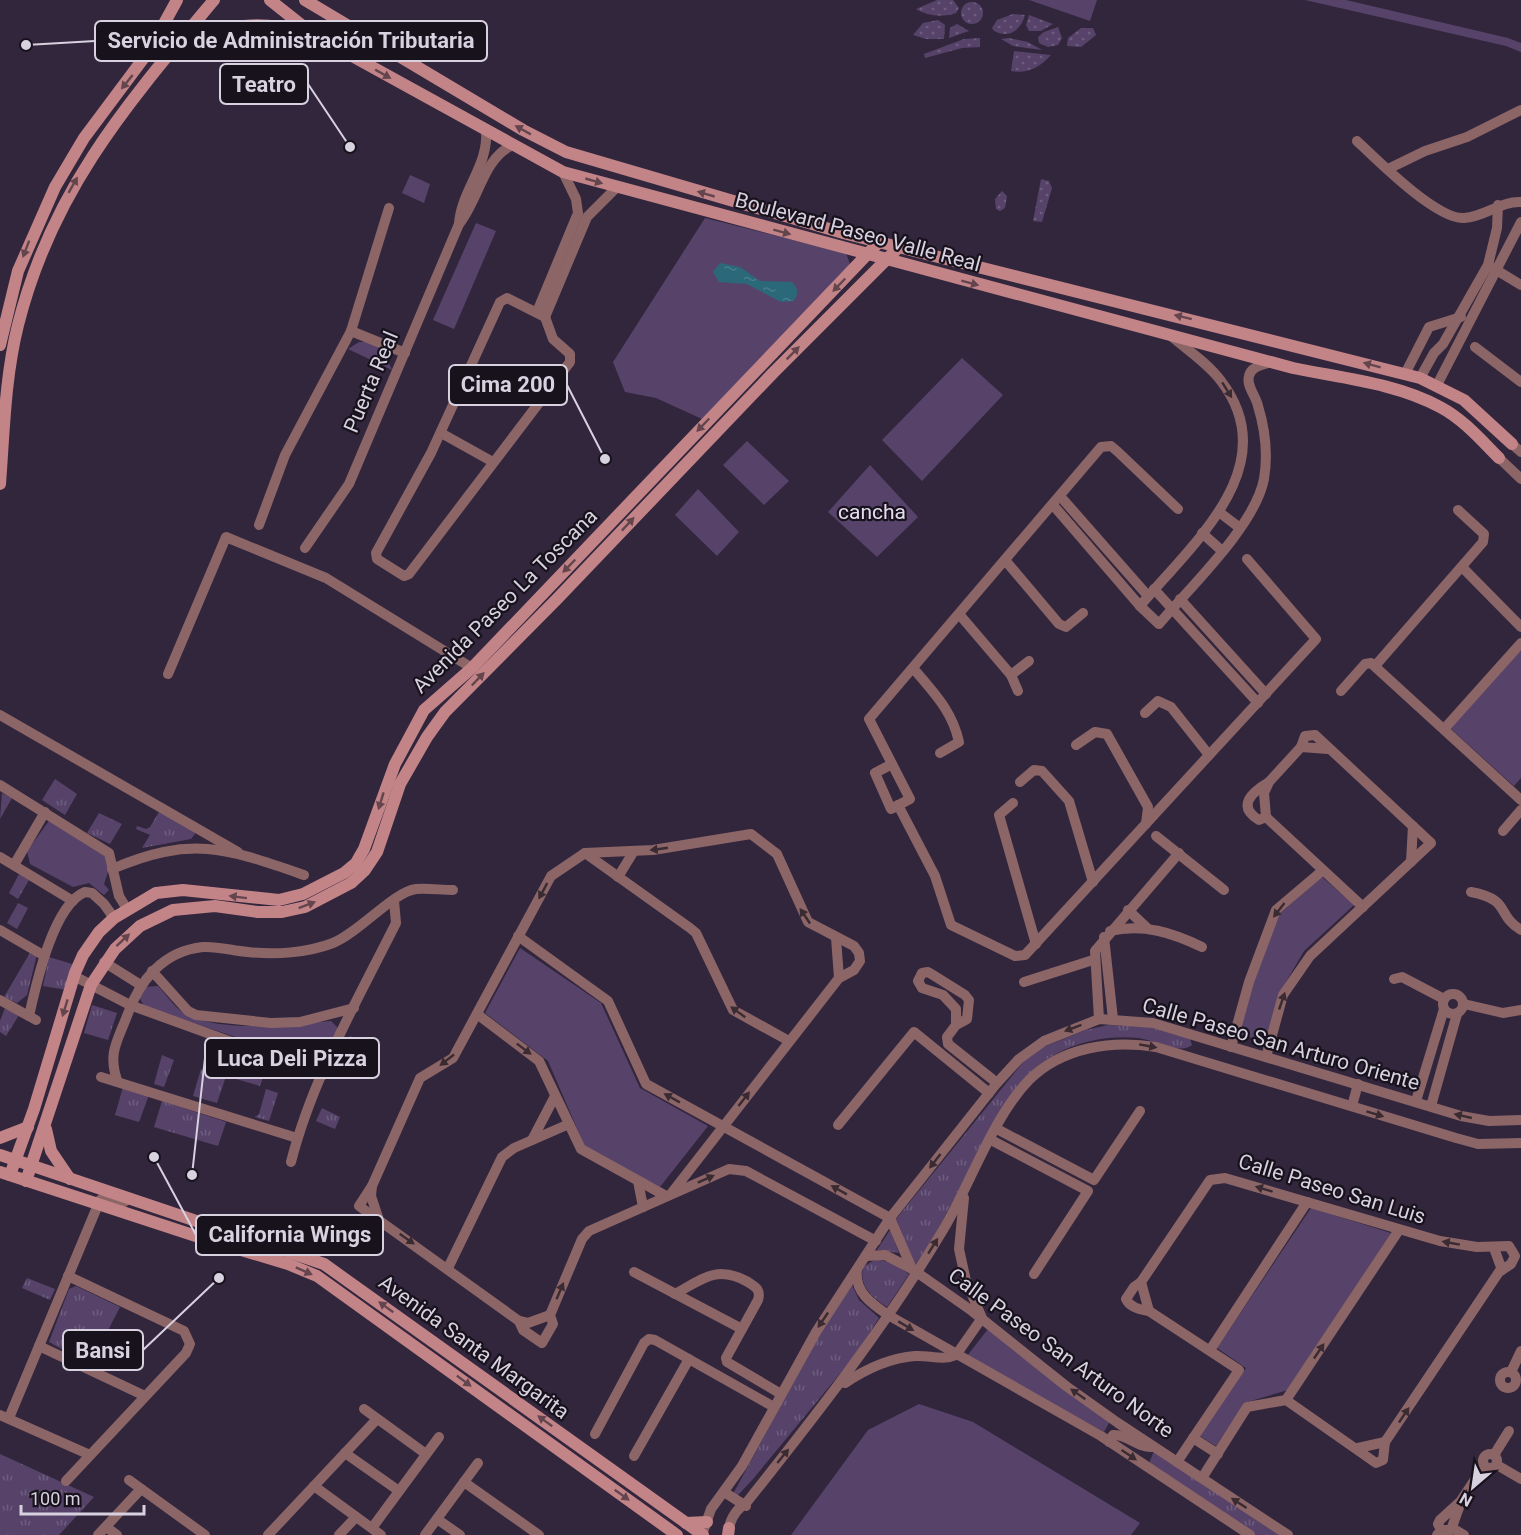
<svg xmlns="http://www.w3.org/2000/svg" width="1521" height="1535" font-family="Roboto,sans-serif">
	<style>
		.grass { fill: url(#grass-tufts) }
		.park { fill: #57436a }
		.garden { fill: url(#garden-dots) }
		.water { fill: url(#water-ripples) }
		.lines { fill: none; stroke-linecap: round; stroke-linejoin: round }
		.street { stroke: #8c6567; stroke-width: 10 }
		.secondary { stroke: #c38488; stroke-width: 12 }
		.oneway { fill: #64454d }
		.oneway2 { fill: #3a2b32 }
		.labels { text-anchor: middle; stroke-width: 4.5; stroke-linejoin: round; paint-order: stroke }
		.street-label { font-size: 21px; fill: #d8d1e0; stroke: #17121c }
		.park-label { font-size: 21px; fill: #e6dcf0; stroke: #17121c }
		.leader { fill: none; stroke: #d8d1e0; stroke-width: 2 }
		.callout-dot { fill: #d8d1e0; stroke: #17121c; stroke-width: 2 }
		.callout { fill: #17121c; stroke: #d8d1e0; stroke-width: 2 }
		.callout-label { font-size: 22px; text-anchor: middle; font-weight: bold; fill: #d8d1e0 }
	</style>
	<defs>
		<pattern id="grass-tufts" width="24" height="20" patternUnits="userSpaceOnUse" patternTransform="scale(1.5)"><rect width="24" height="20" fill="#57436a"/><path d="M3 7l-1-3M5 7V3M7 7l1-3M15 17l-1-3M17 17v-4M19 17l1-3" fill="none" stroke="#6e5d7f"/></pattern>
		<pattern id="garden-dots" width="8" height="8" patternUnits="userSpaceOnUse" patternTransform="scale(1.5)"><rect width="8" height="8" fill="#57436a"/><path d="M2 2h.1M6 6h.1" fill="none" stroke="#6e5d7f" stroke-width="1.8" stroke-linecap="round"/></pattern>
		<pattern id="water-ripples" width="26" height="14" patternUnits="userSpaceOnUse" patternTransform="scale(1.5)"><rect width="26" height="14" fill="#2a687a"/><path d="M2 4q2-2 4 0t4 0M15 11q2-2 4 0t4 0" fill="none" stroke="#487d8d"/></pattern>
	</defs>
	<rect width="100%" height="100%" fill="#32263d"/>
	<g class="grass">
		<path d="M55,779l22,15 -12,21 -23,-15z"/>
		<path d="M2,793l10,5 -12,21z"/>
		<path d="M159,812l35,17 1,5 -4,5 -49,9 8,-13 -14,-6 1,-3 9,3 4,-2z"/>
		<path d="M99,813l23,11 -12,20 -23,-11z"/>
		<path d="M19,874l10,6 -11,19 -9,-6z"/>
		<path d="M18,903l10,5 -11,21 -10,-6z"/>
		<path d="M31,951l6,3 -10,41 -10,8 -13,-6z"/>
		<path d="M49,957l23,7 -5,26 -24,-4z"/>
		<path d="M92,1005l25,8 -9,27 -24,-7z"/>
		<path d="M5,1008l14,7 -13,21 -6,-4v-11z"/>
		<path d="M1108,1025l41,2 41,12 2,6c-11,10 -39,-5 -53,-7 -54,-5 -103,17 -132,62l-75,140 -17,25 -19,-46 128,-158 17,-13 45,-18z"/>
		<path d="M350,1036l24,11 -6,14 -25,-11z"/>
		<path d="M224,1044l45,16 -9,26 -34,-10 -9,27 -24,-7 8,-27 14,4z"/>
		<path d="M162,1055l12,5 -10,27 -10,-3z"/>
		<path d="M123,1087l26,8 -10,27 -24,-7z"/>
		<path d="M266,1089l12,4 -9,28 -14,-4 4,-3z"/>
		<path d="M162,1101l64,21 -8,24 -64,-19z"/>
		<path d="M322,1108l18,9 -5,12 -19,-8z"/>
		<path d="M890,1230l9,23 -22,-3z"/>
		<path d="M876,1259l16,4 17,11 -22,33c-15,-10 -28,-20 -24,-40z"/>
		<path d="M27,1278l28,11 -5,11 -28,-12z"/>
		<path d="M852,1285l7,15 20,18 -22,35 -104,126 -16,17 -4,-2 85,-157z"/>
		<path d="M76,1286l44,21 -17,33 -9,-2 -11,23 -34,-19 20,-53z"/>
		<path d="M1154,1451l127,84h-28l-105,-69z"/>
		<path d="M0,1454l94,43 -35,38h-59z"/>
	</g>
	<g class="park">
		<path d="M1029,0h68l-7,21z"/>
		<path d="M1305,0h41l162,38 13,5v9l-15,-6z"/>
		<path d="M410,175l20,9 -6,19 -22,-10z"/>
		<path d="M705,218l141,35 5,14 -149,152 -46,-21 -31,-6 -12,-30z"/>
		<path d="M476,223l20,8 -42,98 -21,-9z"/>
		<path d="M359,342h7l16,6 10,22 -44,-21z"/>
		<path d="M962,358l41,37 -81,86 -40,-41z"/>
		<path d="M747,441l42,40 -25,24 -41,-40z"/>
		<path d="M870,465l48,52 -41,40 -49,-45z"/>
		<path d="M698,489l41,43 -22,24 -42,-41z"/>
		<path d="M1521,647v131l-7,8 -64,-58z"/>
		<path d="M49,821l55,33 5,15 -5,15 5,6 -5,5 -15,-12 -16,4 -43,-23 -3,-13z"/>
		<path d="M1322,877l32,28 -50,46 -25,43 -13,48 -27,-8 13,-47 26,-72z"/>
		<path d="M520,948l81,55 39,85 68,38 -48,61 -75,-40 -37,-86 -63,-48z"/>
		<path d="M158,986c8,8 16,21 26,27 37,21 105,11 147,8l8,8 -12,31 -21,1 -162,-55 -5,-9 5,-10z"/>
		<path d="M1311,1208l80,25 -103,157 -44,13 -28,43 -16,-10 46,-68 -29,-20z"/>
		<path d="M108,1316l3,8c-3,8 -8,11 -17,9l-3,-5 5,-3 6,2v-7z"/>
		<path d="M68,1329l18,8 -5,11 -18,-9z"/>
		<path d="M988,1329l122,92 -6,11 -137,-76z"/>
		<path d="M919,1404l54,18 167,101 -9,12h-340l77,-105z"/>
	</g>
	<g class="garden">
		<path d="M937,0h16l6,8 -3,5c-14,5 -28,3 -40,-4z"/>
		<circle cx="972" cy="13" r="11"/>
		<path d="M1013,14l12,1c-4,15 -16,24 -31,16l-2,-3 5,-8z"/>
		<path d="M1029,15l24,9 -12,7h-12l-3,-6z"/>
		<path d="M938,20l7,5 -1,14h-18l-13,-4 10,-12z"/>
		<path d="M957,24l12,7 -20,7 1,-10z"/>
		<path d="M1058,27l4,11 -4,7 -10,2 -9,-4 -1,-6 6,-5z"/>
		<path d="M1081,28h12l3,7 -15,12 -14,-1 1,-8z"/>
		<path d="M980,38v9l-18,1 -37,10 -1,-4 40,-15z"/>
		<path d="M1009,38l19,4 14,8 -29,-4 -12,-7z"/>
		<path d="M1014,51l37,4c-11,12 -23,19 -40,16z"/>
		<path d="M1041,179l8,2 3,7 -10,34 -9,-1z"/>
		<path d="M1002,191l5,5 -2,12 -5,3 -4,-2 -1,-10z"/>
	</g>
	<path class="water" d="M720,263l20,4 20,14 32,1c6,5 7,13 1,19l-12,1 -34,-18 -28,-2 -6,-10z"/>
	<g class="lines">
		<g class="street">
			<path d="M1357,141c20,19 80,79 107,77 21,-1 36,-17 57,-16"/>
			<path d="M1388,169l37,-18 42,-14 54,-27"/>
			<path d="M389,208l-38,123 54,22"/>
			<path d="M459,224c2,-33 30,-59 27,-93"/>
			<path d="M1493,268l28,17"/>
			<path d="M507,298l38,19 8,22 17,15v8l-161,212 -5,2 -27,-17 -1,-6 55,-100 69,-151z"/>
			<path d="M537,312l41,-99 -2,-14 -13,-27"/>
			<path d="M545,317l42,-100 29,-29"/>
			<path d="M1475,347l46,35"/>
			<path d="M1405,374l24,-47 32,-10"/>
			<path d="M1420,378l14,-25 9,-9 45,-79 9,-37 1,-23"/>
			<path d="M1437,385l84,-163"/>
			<path d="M441,433l52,29"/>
			<path d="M1512,444l9,8"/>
			<path d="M1499,458l22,21"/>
			<path d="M1060,496l88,100"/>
			<path d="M1053,505l87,101 19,18c31,-37 96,-98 105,-145 4,-24 1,-50 -6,-73 -2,-10 -12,-20 -9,-30 2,-10 14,-11 22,-14"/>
			<path d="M1219,512l21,16"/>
			<path d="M259,525l26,-70 66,-124"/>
			<path d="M1202,533l19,17"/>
			<path d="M305,548l44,-64 110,-260c19,-23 25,-66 52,-78"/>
			<path d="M1005,560l54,64 7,3 17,-14"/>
			<path d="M1462,567l59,60"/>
			<path d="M1154,589l104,114"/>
			<path d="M1180,599l86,95"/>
			<path d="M1140,606c52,-62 146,-140 81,-225 -13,-18 -34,-31 -51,-46"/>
			<path d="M959,614l52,61 7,16"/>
			<path d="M1375,666l108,-124 1,-8 -26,-24"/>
			<path d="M913,668c20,24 39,42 46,74l-19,11"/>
			<path d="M168,674l58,-137 100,41 146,90"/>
			<path d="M1011,675l18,-14"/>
			<path d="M1341,691l24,-27 6,-1 150,137"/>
			<path d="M1145,713l13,-12 13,6 38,48"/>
			<path d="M0,715l238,137"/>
			<path d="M1444,729l77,-86"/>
			<path d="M1076,745l19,-13 12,2 41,73 -2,17"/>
			<path d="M1328,749l-27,-2 -32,35 -5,11 2,24 97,90"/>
			<path d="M892,764l-17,9 16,36 19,-10 -41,-80 232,-272 10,-1 6,5 61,58"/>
			<path d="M1020,782l14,-12 8,1 27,30 24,81"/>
			<path d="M0,785l109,68 10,43 8,13"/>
			<path d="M1013,803l-14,12 37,129"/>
			<path d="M898,805l37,71 16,49 64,31 10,-1 291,-316 -69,-80"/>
			<path d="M1266,817l-7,3c-23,-14 -7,-28 10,-38"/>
			<path d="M1503,831l18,-21"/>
			<path d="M1156,836l68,54"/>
			<path d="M585,853l105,75 6,5 37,77 56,31"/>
			<path d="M0,857l73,44"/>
			<path d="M1411,862l2,-36"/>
			<path d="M14,865l31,-53"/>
			<path d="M112,869c80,-34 114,-21 192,6"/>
			<path d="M618,877l16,-26"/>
			<path d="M1471,892c41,8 24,22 50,38"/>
			<path d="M1128,910l19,18"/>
			<path d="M0,930l43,25"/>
			<path d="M1110,931c33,-8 63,2 92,16"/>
			<path d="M518,936l90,65 38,83 244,134 22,51"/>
			<path d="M1104,937l9,82"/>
			<path d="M836,938l3,40"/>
			<path d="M104,962l35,22"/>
			<path d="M152,971l36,40 8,4 75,8 29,-1 54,-14"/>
			<path d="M74,976l56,29 193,70"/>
			<path d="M1394,979l8,-2 42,22"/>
			<path d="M1024,982l69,-22"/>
			<circle cx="1453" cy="1004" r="10"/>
			<path d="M0,1000l36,20"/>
			<path d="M1464,1004l39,9 18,-3"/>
			<path d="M477,1014l62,47 42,88 85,47"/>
			<path d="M29,1016c7,-31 24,-111 56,-124l7,1 12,11 10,14"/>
			<path d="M1099,1019l-4,-68 84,-98"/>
			<path d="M956,1025l11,-6 2,-19 -4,-5 -32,-20 -5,-3 -6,1 -4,8 4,7 21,7 13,14v16l-9,12 1,7 49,39"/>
			<path d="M1231,1047l18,-65 27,-72 46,-39"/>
			<path d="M1266,1057l17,-62 27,-39 121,-113 -116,-108 -10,1 -4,11"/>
			<path d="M101,1077l196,61"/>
			<path d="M117,1080c-9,-27 0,-38 10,-64 12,-35 36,-65 76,-69 15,-1 30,4 45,5 27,3 59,1 85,-9 27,-11 60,-51 83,-54 12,-1 25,1 37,1"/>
			<path d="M1416,1101l28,-92"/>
			<path d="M1352,1106l6,-22"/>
			<path d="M1431,1106l26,-92"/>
			<path d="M838,1125l76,-93 75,61"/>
			<path d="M997,1129l97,51 46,-69"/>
			<path d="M532,1140l23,-44"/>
			<path d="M991,1140l97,51 -54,83"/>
			<path d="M291,1162c21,-83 67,-163 105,-239l-2,-22"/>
			<path d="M638,1181l5,26"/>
			<path d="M372,1186l-1,10 8,24"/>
			<path d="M670,1195l169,-217 15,-8 6,-9 -1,-8 -5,-7 -46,-24 -31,-68 -26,-20 -98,16 -68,3 -34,23 -98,182 -33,20 -48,108 -13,20 160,115 4,9 19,13 11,-19 -3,-9 32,-76 7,-8 140,-62 17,2 130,70"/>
			<path d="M1494,1248l8,22"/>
			<path d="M866,1256l19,-1 27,14 60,42 94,75 52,37 170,112"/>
			<path d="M448,1268l54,-111 12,-9 55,-24"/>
			<path d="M857,1270c-3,22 15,34 31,45l213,121 149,99"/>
			<path d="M634,1272l108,57"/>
			<path d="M1141,1282l8,29"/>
			<path d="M675,1294c29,-16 42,-29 73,-12 8,5 13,8 10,18l-32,58 1,4 54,32"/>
			<path d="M519,1321l9,2 22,-8"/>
			<path d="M39,1346l106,50"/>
			<path d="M1210,1350l97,-148"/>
			<circle cx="1508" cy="1380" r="8"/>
			<path d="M1511,1372l10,-21"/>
			<path d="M845,1383c21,-14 44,-25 70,-27 14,-1 28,5 41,-1l26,-37 -16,-37 -7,-32 5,-51"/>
			<path d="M1286,1400l113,-170"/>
			<path d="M364,1409l62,45"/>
			<path d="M0,1415l90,40"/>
			<path d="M9,1418l91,-218 4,-3 20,5 5,-4"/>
			<path d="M595,1434l49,-91 5,-4 6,1 119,67"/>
			<path d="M1193,1438l25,16"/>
			<path d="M1109,1442l4,-7c14,-1 25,13 39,12"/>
			<path d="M1358,1448l27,-6"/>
			<path d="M345,1453l54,38"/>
			<circle cx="1490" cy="1461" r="7"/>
			<path d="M1494,1455l15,-24"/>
			<path d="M634,1456l55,-97"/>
			<path d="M1177,1462l62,-92 -90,-59c-8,-1 -19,-3 -23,-12l8,-12 7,-5 69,-102 15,-2 215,63 37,6 32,-1 6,10 -4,8 -12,8 -114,170 -2,18 -7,3 -90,-63 -39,7 -45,71"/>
			<path d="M1497,1465l24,14"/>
			<path d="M129,1480l76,55"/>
			<path d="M66,1481l120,-128 4,-9 -6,-13 -116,-55"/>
			<path d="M464,1482l75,53"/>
			<path d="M314,1486l67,49"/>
			<path d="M724,1492l22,14"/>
			<path d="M437,1519l23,16"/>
			<path d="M106,1527l11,8"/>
			<path d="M372,1528l67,-91"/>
			<path d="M729,1528c2,-11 9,-20 18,-26 70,-88 139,-176 196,-272 27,-45 50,-113 86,-150 33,-33 83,-40 127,-33l300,91 22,6 43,-1"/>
			<path d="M1452,1528l12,7"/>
			<path d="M704,1529l7,-20 31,-43 74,-134 74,-114 107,-135 22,-24 25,-18 55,-22 54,4 308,93 28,5 32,-1"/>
			<path d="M1441,1530h10l11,-31 22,-33"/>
			<path d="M98,1535l43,-46"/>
			<path d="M268,1535l109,-116"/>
			<path d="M339,1535l17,-18"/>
			<path d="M425,1535l53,-72"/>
			<path d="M1437,1535l4,-5 -3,-6 2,-4 22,-20"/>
		</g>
		<g class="secondary">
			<path d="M270,0l44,35 249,137 730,196c48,10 103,15 147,39 23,12 41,33 59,51"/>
			<path d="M305,0l218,130 43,22 277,81 577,145 44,22 48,44"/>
			<path d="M177,49c44,-23 77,-31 126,-17"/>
			<path d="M0,345l18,-74 37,-84 29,-49 65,-87 28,-51"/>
			<path d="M0,484c4,-53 5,-107 18,-159 34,-135 109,-221 196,-325"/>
			<path d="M46,1129l5,22 19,28"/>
			<path d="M0,1138l28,-11"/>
			<path d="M0,1155l324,109 379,271"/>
			<path d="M0,1172l208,68 80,24 29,12 360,259"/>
			<path d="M10,1175l24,-66 41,-136 8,-18 16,-23 15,-14 42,-25 27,-3 96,10 24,-6 41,-21 12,-10 8,-14 31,-85 29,-54 48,-42 407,-426"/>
			<path d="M26,1181l65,-196 24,-36 25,-23 33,-16 42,-4 43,6h24l23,-5 46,-24 14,-13 12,-18 23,-68 27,-47 18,-25 112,-113 216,-226 126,-126"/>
			<path d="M686,1523l21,-1"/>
			<path d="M728,1535l1,-7"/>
		</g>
	</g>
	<defs><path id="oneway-solid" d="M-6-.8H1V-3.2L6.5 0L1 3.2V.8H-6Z" transform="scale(1.5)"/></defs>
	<g class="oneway">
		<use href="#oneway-solid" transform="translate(383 74) rotate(29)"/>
		<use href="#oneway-solid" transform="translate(127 82) rotate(129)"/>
		<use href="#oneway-solid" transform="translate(523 130) rotate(-151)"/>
		<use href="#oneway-solid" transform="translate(594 181) rotate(16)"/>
		<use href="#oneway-solid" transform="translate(73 185) rotate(-60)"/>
		<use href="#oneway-solid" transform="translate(706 194) rotate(-164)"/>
		<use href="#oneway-solid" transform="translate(782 232) rotate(15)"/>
		<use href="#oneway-solid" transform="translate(26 249) rotate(111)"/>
		<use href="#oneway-solid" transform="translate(970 283) rotate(15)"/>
		<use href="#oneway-solid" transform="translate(839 285) rotate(134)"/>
		<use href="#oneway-solid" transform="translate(1183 317) rotate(-166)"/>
		<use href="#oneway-solid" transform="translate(793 353) rotate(-45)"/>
		<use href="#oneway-solid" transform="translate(1372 365) rotate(-165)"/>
		<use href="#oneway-solid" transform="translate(703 425) rotate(134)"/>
		<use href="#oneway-solid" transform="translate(628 524) rotate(-47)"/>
		<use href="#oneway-solid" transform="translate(569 566) rotate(134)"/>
		<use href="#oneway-solid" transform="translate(478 679) rotate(-46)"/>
		<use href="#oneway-solid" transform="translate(381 801) rotate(107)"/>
		<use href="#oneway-solid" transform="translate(238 897) rotate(-173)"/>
		<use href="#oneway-solid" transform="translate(307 905) rotate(-21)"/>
		<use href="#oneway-solid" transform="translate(123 940) rotate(-43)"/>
		<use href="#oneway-solid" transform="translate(65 1008) rotate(107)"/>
		<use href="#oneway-solid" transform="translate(304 1271) rotate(24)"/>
		<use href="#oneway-solid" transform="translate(386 1307) rotate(-144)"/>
		<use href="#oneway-solid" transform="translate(464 1381) rotate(37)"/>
		<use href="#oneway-solid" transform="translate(545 1421) rotate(-144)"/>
		<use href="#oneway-solid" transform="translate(622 1495) rotate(36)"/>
	</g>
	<g class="oneway2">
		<use href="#oneway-solid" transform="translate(1227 390) rotate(58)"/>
		<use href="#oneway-solid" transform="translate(659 849) rotate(172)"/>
		<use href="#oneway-solid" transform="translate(543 891) rotate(118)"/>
		<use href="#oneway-solid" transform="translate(1279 910) rotate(128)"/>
		<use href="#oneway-solid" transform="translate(805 916) rotate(-124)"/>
		<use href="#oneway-solid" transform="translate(1282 1001) rotate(-71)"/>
		<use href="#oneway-solid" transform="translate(738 1012) rotate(-144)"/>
		<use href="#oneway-solid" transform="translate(1073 1028) rotate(159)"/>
		<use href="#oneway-solid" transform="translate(1148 1046) rotate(10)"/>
		<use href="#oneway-solid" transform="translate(524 1049) rotate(37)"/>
		<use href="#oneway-solid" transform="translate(447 1060) rotate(142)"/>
		<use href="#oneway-solid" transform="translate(672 1098) rotate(-151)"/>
		<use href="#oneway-solid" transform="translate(744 1099) rotate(-52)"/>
		<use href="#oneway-solid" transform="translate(1375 1114) rotate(17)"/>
		<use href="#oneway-solid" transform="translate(1463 1116) rotate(-167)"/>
		<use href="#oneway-solid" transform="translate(935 1161) rotate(128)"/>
		<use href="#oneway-solid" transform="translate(706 1179) rotate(-24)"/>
		<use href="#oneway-solid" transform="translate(1264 1189) rotate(-163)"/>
		<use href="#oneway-solid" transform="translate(839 1190) rotate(-151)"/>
		<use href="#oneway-solid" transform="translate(407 1239) rotate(35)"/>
		<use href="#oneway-solid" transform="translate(1451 1243) rotate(-170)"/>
		<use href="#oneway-solid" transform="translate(933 1246) rotate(-58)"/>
		<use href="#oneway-solid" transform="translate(560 1291) rotate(-67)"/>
		<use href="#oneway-solid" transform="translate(823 1320) rotate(124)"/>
		<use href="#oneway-solid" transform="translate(906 1326) rotate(31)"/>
		<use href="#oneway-solid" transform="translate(1319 1351) rotate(-56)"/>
		<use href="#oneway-solid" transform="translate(1078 1394) rotate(-145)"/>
		<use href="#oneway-solid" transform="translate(1404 1415) rotate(-56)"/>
		<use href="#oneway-solid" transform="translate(1129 1455) rotate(34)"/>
		<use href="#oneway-solid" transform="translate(783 1456) rotate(-51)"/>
		<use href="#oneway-solid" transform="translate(1239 1503) rotate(-147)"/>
	</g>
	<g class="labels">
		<g class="street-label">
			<text transform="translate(858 232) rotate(15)" y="7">Boulevard Paseo Valle Real</text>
			<text transform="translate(371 382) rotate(-67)" y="7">Puerta Real</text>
			<text transform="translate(505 601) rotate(-45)" y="7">Avenida Paseo La Toscana</text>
			<text transform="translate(1281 1044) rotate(16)" y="7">Calle Paseo San Arturo Oriente</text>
			<text transform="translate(1332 1189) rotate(17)" y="7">Calle Paseo San Luis</text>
			<text transform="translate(474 1347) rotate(36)" y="7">Avenida Santa Margarita</text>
			<text transform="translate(1061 1353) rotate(36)" y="7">Calle Paseo San Arturo Norte</text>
		</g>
		<g class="park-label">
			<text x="872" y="519">cancha</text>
		</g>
	</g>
	<path class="leader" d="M26 45L95 41M350 147L308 84M605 459L567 385M192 1175L205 1058M154 1157L196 1235M219 1278L143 1350"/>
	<g class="callout-dot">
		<circle cx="26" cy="45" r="6"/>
		<circle cx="350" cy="147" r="6"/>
		<circle cx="605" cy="459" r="6"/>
		<circle cx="192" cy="1175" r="6"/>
		<circle cx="154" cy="1157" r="6"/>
		<circle cx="219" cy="1278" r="6"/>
	</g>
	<g class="callout">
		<rect x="95" y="21" width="392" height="40" rx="6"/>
		<rect x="220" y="64" width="88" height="40" rx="6"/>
		<rect x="449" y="365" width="118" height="40" rx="6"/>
		<rect x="205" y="1038" width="174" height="40" rx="6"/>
		<rect x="196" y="1215" width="187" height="40" rx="6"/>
		<rect x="63" y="1330" width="80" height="40" rx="6"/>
	</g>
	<g class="callout-label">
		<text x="291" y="48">Servicio de Administración Tributaria</text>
		<text x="264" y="92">Teatro</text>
		<text x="508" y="392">Cima 200</text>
		<text x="292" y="1066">Luca Deli Pizza</text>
		<text x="290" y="1242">California Wings</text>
		<text x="103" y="1358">Bansi</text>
	</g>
	<g transform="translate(1473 1487) rotate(209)" stroke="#17121c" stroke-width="4.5" paint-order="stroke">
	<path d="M0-4.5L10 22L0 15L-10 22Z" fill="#d8d1e0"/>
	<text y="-9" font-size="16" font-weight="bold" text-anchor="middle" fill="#d8d1e0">N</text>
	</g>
	<path d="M21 1505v9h123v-9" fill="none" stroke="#d8d1e0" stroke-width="3"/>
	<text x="30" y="1505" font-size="18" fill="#d8d1e0" stroke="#17121c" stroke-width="4.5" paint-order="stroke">100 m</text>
</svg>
